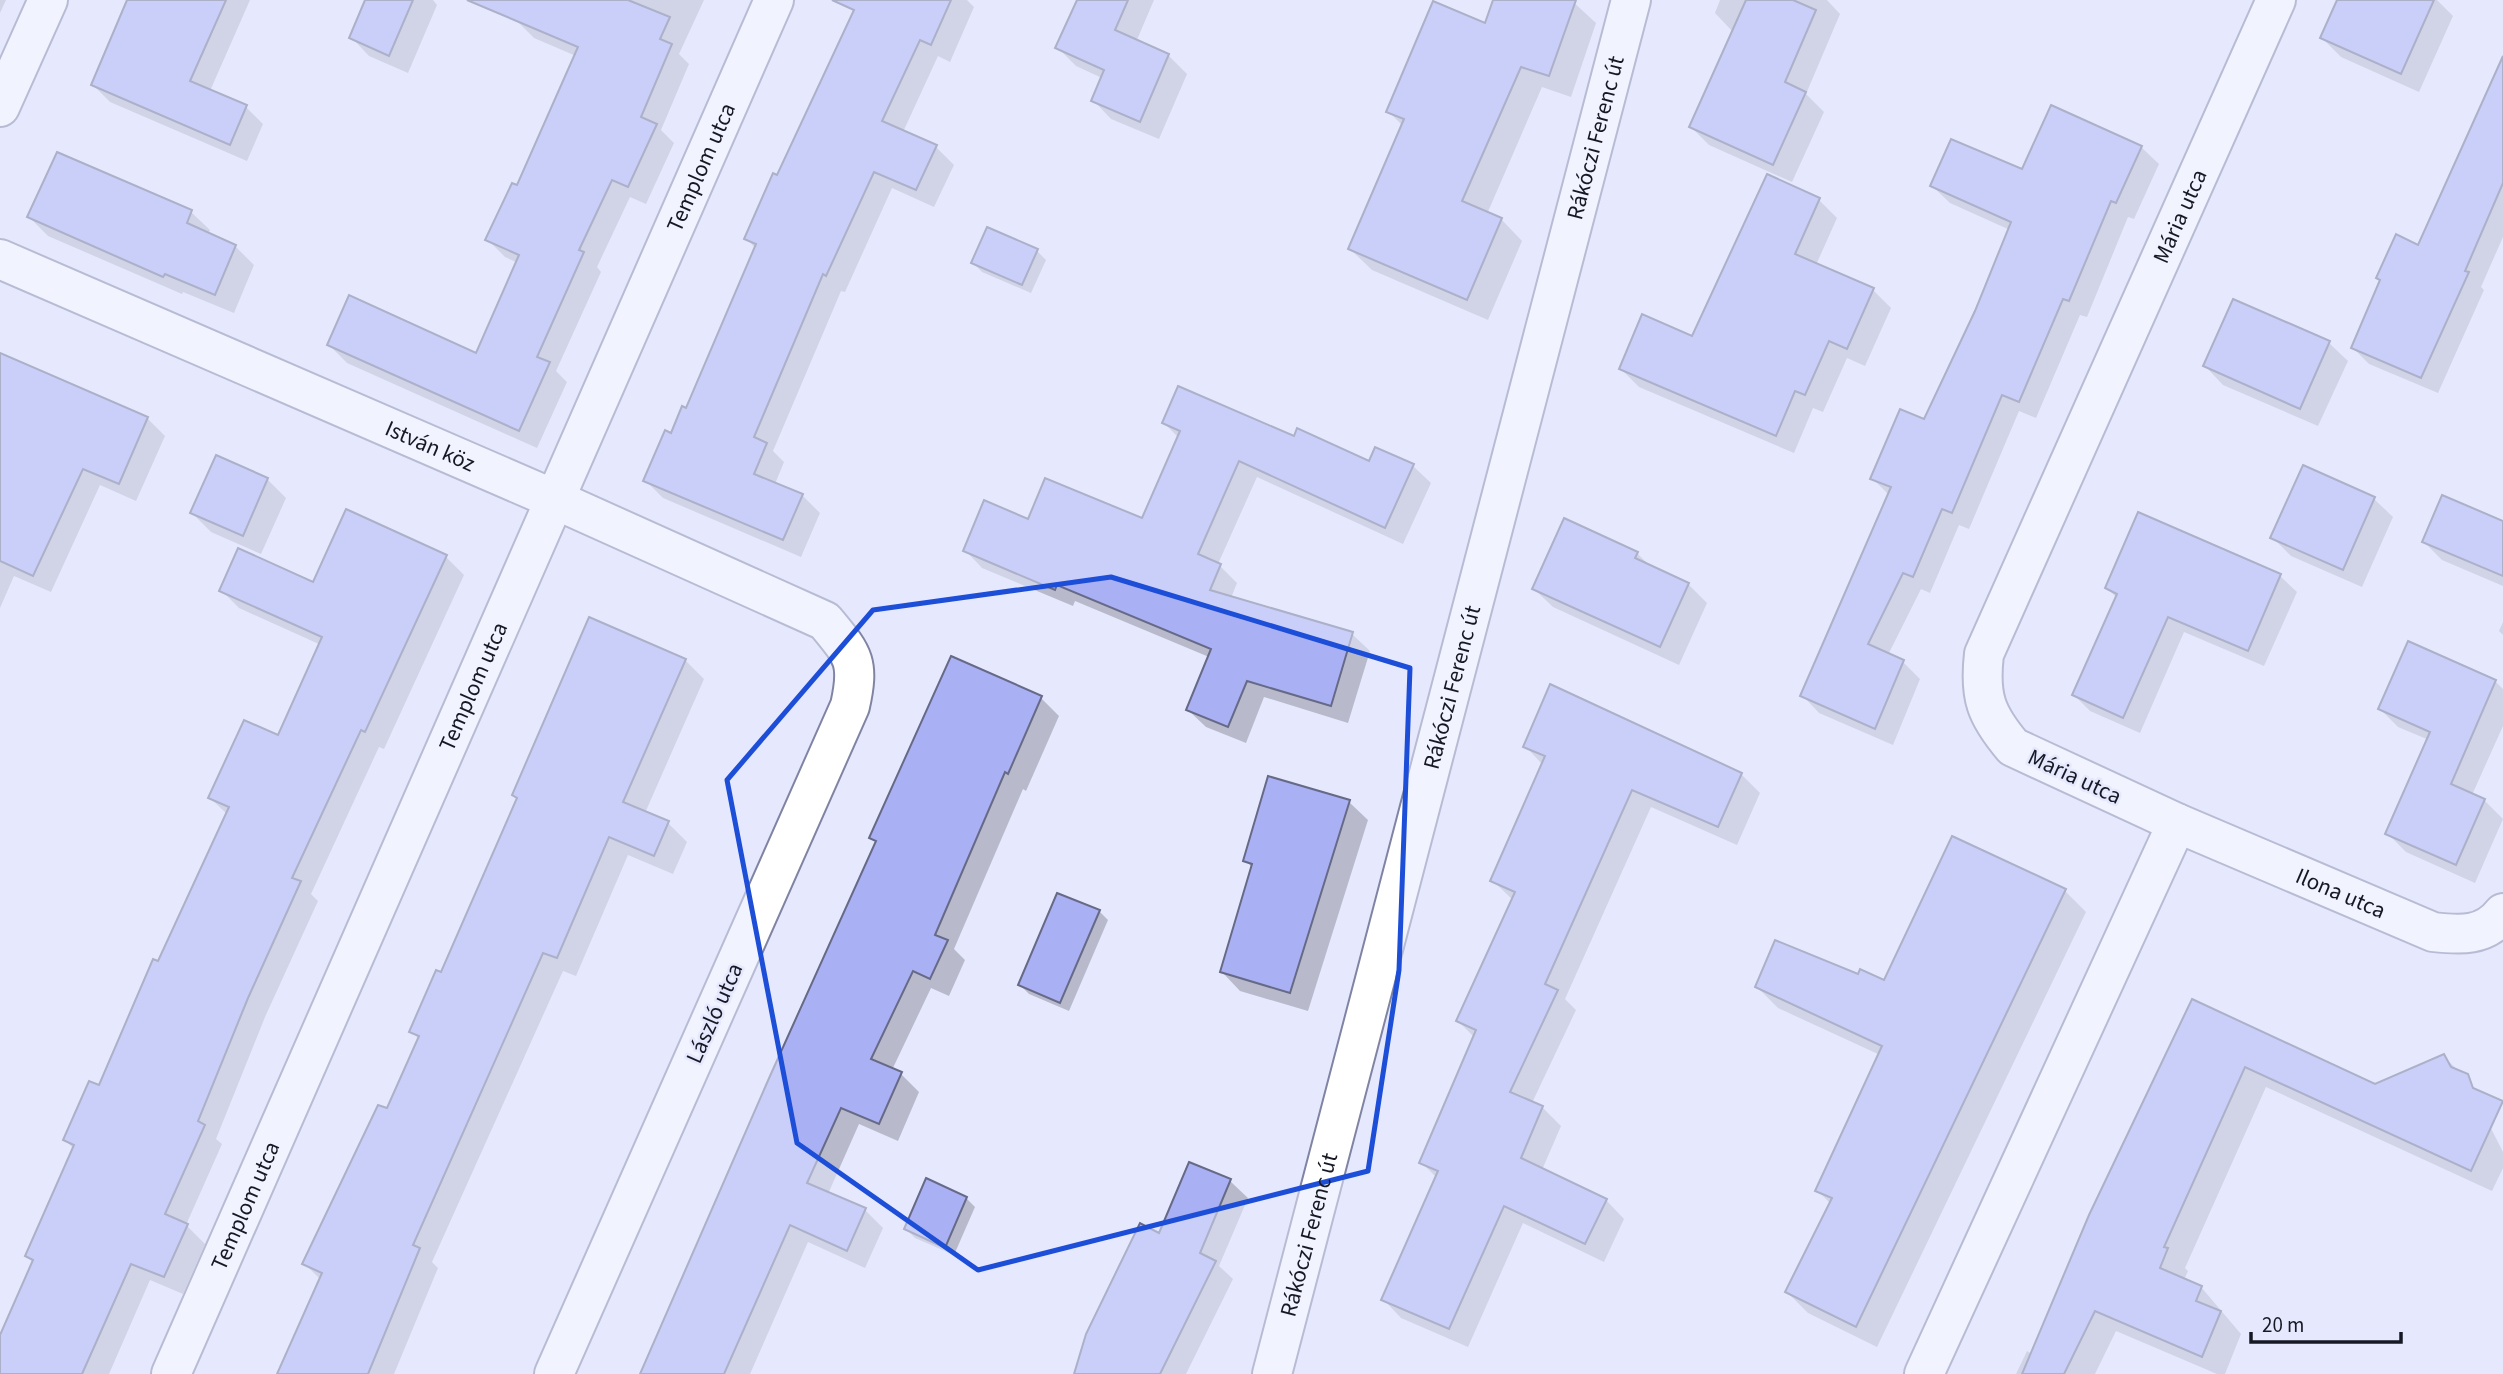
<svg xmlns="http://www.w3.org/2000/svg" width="2503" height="1374" font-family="'Source Sans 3',sans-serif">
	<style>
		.shadow { fill: #0003 }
		.building { fill: #a9b0f4; stroke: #666a87; stroke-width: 2 }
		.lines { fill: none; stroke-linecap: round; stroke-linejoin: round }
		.minor-casing { stroke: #8084a3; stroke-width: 42 }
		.minor { stroke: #fff; stroke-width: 38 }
		.marked { fill: none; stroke: #1d4ed8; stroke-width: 5; stroke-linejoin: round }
		.labels { text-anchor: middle; stroke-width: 5; stroke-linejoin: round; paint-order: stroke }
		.street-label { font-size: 23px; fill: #161823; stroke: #e6e9fe }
	</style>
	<rect width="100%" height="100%" fill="#e6e9fe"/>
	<g class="shadow">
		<path d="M0,0h6l-6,13z"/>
		<path d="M133,0h117l-40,91 36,16 17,17 -16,37 -137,-59 -17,-17z"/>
		<path d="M367,0h66l4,5 -29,68 -39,-17 -18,-19z"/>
		<path d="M524,0h180l-25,54 10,10 -28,66 13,13 -28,61 -16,-7 -33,70 4,5 -45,99 11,11 -30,66 -190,-85 -18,-18 148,10 41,-92 -13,-6 -18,-18 31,-52 58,-131 -42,-18 -18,-18z"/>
		<path d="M861,0h106l7,7 -24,55 -12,-6 -35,76 33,15 18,18 -20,42 -42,-19 -47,104 -4,-1 -68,160 11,11 -9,22 27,11 18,18 -19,44 -138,-59 -18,-18 42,-70 69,-161 -10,-11 32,-60z"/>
		<path d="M1079,0h75l-18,42 32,13 19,19 -28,65 -48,-20 -18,-19 9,-22 -26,-12 -18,-18z"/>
		<path d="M1495,0h76l25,23 -25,74 -29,-10 -55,127 14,5 21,22 -34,79 -116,-50 -22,-21 53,-123 -15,-15 98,-85z"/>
		<path d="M1720,0h107l13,14 -34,80 18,18 -32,70 -83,-37 -18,-18 42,-95 -18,-19z"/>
		<path d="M2339,0h98l16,16 -34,76 -78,-35 -19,-19z"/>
		<path d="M2503,96v141l-22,50 3,3 -46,103 -69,-29 -16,-16 66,-101z"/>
		<path d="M2141,147l18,17 -25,55 -6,-2 -41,100 -7,-2 -44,103 -17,-7 -50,118 -10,-4 -29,68 -9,-4 -33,66 15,7 17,17 -27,66 -74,-32 -17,-18 87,-200 -17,-17 53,-57 85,-191 -60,-27 -18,-17 91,-14z"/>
		<path d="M1767,177l52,23 18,18 -21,47 57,25 18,18 -26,58 -18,-8 -24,54 -10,-4 -19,45 -155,-66 -18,-18 72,-31z"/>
		<path d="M191,212l19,18 -2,5 27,11 19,19 -20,48 -51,-21 -1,2 -134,-58 -19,-19z"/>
		<path d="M1037,251l9,9 -15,33 -49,-21 -9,-9z"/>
		<path d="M2329,343l19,18 -30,65 -95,-41 -18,-19z"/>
		<path d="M0,355l147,63 18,18 -29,65 -36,-16 -49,107 -37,-16 -14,32z"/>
		<path d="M1164,423l131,16 75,24 43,3 18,17 -28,61 -146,-67 -39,87 19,19 -6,15 121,36 18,17 -22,72 -84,-26 -18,46 -40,-16 -18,-17 21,-53 -134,-56 -2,5 -91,-38 -17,-18 64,-29 114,-1 36,-82z"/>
		<path d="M267,479l19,19 -25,56 -50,-22 -19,-19z"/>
		<path d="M2374,499l19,18 -31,70 -71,-31 -19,-19z"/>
		<path d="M2139,514l141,62 17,16 -33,74 -80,-34 -44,101 -50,-22 -16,-16 43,-97 -10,-10z"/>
		<path d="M1565,521l72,32 15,15 36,16 19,19 -28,62 -126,-58 -19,-18z"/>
		<path d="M2503,523v63l-61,-26 -18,-18z"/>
		<path d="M446,557l18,18 -80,174 -5,-2 -68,147 7,7 -53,116 -49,122 6,5 -36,81 19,19 -22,50 -33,-14 -41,94h-109v-33l34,-78 -7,-7 47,-107 -9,-9 35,-53 128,-272 -18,-17 69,-60 42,-93 -82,-37 -18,-18 93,-6z"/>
		<path d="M2503,622v13l-4,-4z"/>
		<path d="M2409,643l87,39 7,7v37l-31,69 12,5 19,19 -28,64 -69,-31 -19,-19 42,-93 -31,-13 -18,-18z"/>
		<path d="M685,660l19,19 -59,134 23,10 19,19 -14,32 -45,-19 -52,121 -13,-5 -131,291 6,6 -44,106h-115l42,-94 -16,-16 83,-153 32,-71 -9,-9 31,-56 76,-176 -4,-4z"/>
		<path d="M1041,698l18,18 -33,75 -3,-2 -69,160 11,11 -16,36 -18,-8 -39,82 9,4 18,18 -21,49 -39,-17 -31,70 37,16 18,18 -18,40 -57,-26 -58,132h-109l236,-530 -6,-7z"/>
		<path d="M1525,746l216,28 19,19 -23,52 -86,-38 -86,192 11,11 -44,93 10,4 19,19 -19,44 64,30 18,19 -20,43 -81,-39 -55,124 -67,-29 -18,-19 54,-121 -16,-16 54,-124 -17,-17 55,-121 -21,-20 51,-115z"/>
		<path d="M1349,802l19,18 -60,191 -68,-20 -18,-19 31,-104 -8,-8z"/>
		<path d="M2065,891l21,21 -209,435 -69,-34 -21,-21 44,-88 -14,-14 63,-135 -102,-47 -21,-21 102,-11 25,6z"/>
		<path d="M1099,911l9,9 -39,91 -40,-17 -9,-9z"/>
		<path d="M2192,1001l183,85 68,-30 22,21 38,75v16l-11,23 -226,-104 -81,181 3,3 -4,9 17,7 40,47 -16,40h-8l-101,-43 -21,43h-79l11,-23 5,3z"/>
		<path d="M1190,1164l40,17 18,17 -29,68 14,13 -47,95h-110l84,-139z"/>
		<path d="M966,1198l9,9 -21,48 -39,-17 -9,-9z"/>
	</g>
	<g class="building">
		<path d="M127,0h99l-36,81 57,24 -17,40 -139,-60z"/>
		<path d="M365,0h48l-24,56 -40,-18z"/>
		<path d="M467,0h161l42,17 -10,22 12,5 -31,73 16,7 -29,63 -16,-7 -33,70 5,2 -47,105 13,5 -31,69 -192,-86 22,-50 127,58 43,-98 -34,-15 27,-57 5,2 61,-138z"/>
		<path d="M832,0h119l-20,45 -11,-5 -38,81 55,24 -21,45 -42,-18 -48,104 -3,-2 -69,163 13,6 -13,31 49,20 -20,46 -140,-59 22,-51 6,3 11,-27 4,2 70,-164 -12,-5 29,-66 4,2 77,-165z"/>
		<path d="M1077,0h51l-13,30 54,24 -29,68 -49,-21 13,-31 -49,-22z"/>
		<path d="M1493,0h83l-27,76 -28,-9 -59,134 40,17 -35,82 -119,-51 56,-130 -18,-7 47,-111 52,22z"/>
		<path d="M1746,0h47l23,10 -31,72 21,10 -33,73 -84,-38z"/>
		<path d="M2337,0h97l-33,74 -81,-36z"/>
		<path d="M2503,56v127l-38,88 4,1 -48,106 -70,-30 29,-68 -4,-2 20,-44 22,11z"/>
		<path d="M2051,105l91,41 -26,57 -5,-2 -42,100 -6,-2 -44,103 -17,-7 -50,118 -10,-4 -29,68 -10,-4 -35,71 36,16 -29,69 -75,-33 91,-209 -21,-8 30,-70 24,10 51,-108 36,-89 -81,-36 21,-47 71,30z"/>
		<path d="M57,152l135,58 -5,13 49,22 -21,50 -50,-21 -2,3 -136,-60z"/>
		<path d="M1767,174l53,24 -25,56 79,34 -27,61 -18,-8 -24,54 -10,-4 -19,45 -157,-67 23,-55 50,22z"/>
		<path d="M987,227l51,22 -16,36 -51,-22z"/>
		<path d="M2233,299l97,42 -30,68 -97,-43z"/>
		<path d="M0,353l148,64 -29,67 -36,-15 -50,107 -33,-15z"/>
		<path d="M1178,386l116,50 3,-8 72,33 6,-14 39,17 -29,64 -146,-67 -41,93 23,10 -11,26 143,42 -22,74 -84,-25 -19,46 -42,-17 25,-61 -154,-64 -2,5 -92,-39 21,-51 44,19 17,-41 97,40 38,-87 -18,-8z"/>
		<path d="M216,455l52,23 -25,58 -53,-23z"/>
		<path d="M2303,465l72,32 -32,73 -73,-32z"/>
		<path d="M2442,495l61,26v55l-81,-34z"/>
		<path d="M346,509l101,46 -82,177 -4,-2 -69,148 9,3 -53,117 -50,123 7,4 -40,89 23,10 -24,53 -33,-13 -49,110h-82v-39l33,-75 -8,-4 49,-111 -11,-5 26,-59 10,4 54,-126 5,2 71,-154 -21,-9 36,-78 34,15 44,-98 -103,-46 19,-43 75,34z"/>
		<path d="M2138,512l143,62 -33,77 -80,-34 -45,101 -51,-23 45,-101 -12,-6z"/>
		<path d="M1564,518l74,34 -3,6 54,25 -29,64 -128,-58z"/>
		<path d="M589,617l97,42 -63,143 46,19 -15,35 -45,-19 -52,121 -14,-5 -130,292 7,3 -52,126h-91l45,-101 -20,-9 76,-159 9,3 32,-72 -10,-4 27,-62 5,2 76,-174 -5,-3z"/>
		<path d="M2408,641l88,39 -45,104 34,15 -29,66 -71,-31 45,-102 -52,-23z"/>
		<path d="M951,656l91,40 -34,78 -3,-2 -70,163 13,5 -18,39 -17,-8 -42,88 31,13 -23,52 -38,-16 -34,75 59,25 -19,43 -57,-26 -66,149h-84l130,-298 106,-235 -7,-3z"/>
		<path d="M1550,684l192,89 -24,54 -86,-37 -87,194 13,6 -48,102 33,14 -22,52 86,41 -22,45 -81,-38 -55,123 -68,-29 57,-129 -19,-8 57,-133 -20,-9 59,-129 -25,-11 55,-125 -22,-9z"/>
		<path d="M1268,776l82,24 -60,193 -70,-21 32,-108 -9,-3z"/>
		<path d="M1952,836l114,53 -210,438 -71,-35 47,-94 -17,-7 67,-145 -127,-59 20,-47 83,34 2,-5 24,11z"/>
		<path d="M1057,893l43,17 -40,93 -42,-18z"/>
		<path d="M2192,999l183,85 69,-30 7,13 17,7 5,14 30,13 -32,70 -226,-104 -81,180 4,1 -8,20 42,18 -6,15 25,10 -19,46 -107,-46 -31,63h-42l67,-159z"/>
		<path d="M1189,1162l42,17 -31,74 16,8 -56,113h-86l12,-40 54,-111 19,10z"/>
		<path d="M926,1178l41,19 -22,51 -41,-19z"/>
	</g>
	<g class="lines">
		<defs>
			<g id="minor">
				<path d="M0,107l48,-107"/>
				<path id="s1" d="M0,259l556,241 269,121c28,34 35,40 25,85l-296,668"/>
				<path id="s2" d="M2177,823l256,109c27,3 52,5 70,-19"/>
				<path id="s3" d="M171,1374l603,-1374"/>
				<path id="s4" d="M1272,1374l359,-1374"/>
				<path id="s5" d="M1924,1374l253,-551 -164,-76c-27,-32 -34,-50 -29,-93l292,-654"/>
			</g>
		</defs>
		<use href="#minor" class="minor-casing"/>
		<use href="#minor" class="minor"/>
	</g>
	<path d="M0 0H2503V1374H0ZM1111,577l299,91 -11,302 -31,201 -390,99 -181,-127 -70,-363 146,-170z" fill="#e6e9fe" fill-opacity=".55" fill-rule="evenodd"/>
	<path class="marked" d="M1111,577l299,91 -11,302 -31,201 -390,99 -181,-127 -70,-363 146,-170z"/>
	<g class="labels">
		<g class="street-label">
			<text dy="8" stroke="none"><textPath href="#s4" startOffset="1278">Rákóczi Ferenc út</textPath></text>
			<text dy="8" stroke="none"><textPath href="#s3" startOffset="1318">Templom utca</textPath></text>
			<text dy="8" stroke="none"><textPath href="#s5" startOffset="1368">Mária utca</textPath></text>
			<text dy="8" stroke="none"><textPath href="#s1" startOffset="469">István köz</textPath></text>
			<text dy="8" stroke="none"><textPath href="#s3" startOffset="751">Templom utca</textPath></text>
			<text dy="8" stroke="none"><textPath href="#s4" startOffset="710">Rákóczi Ferenc út</textPath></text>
			<text transform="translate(2075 776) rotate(25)" y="8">Mária utca</text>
			<text dy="8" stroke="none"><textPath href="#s2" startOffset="178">Ilona utca</textPath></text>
			<text transform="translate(714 1013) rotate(-66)" y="8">László utca</text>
			<text dy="8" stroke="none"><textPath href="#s3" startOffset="184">Templom utca</textPath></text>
			<text dy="8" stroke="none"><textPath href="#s4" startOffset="144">Rákóczi Ferenc út</textPath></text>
		</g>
	</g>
	<path d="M2251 1332v10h150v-10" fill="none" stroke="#161823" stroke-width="3.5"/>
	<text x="2262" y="1332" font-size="21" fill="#161823" stroke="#e6e9fe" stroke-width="5" paint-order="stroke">20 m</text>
</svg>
